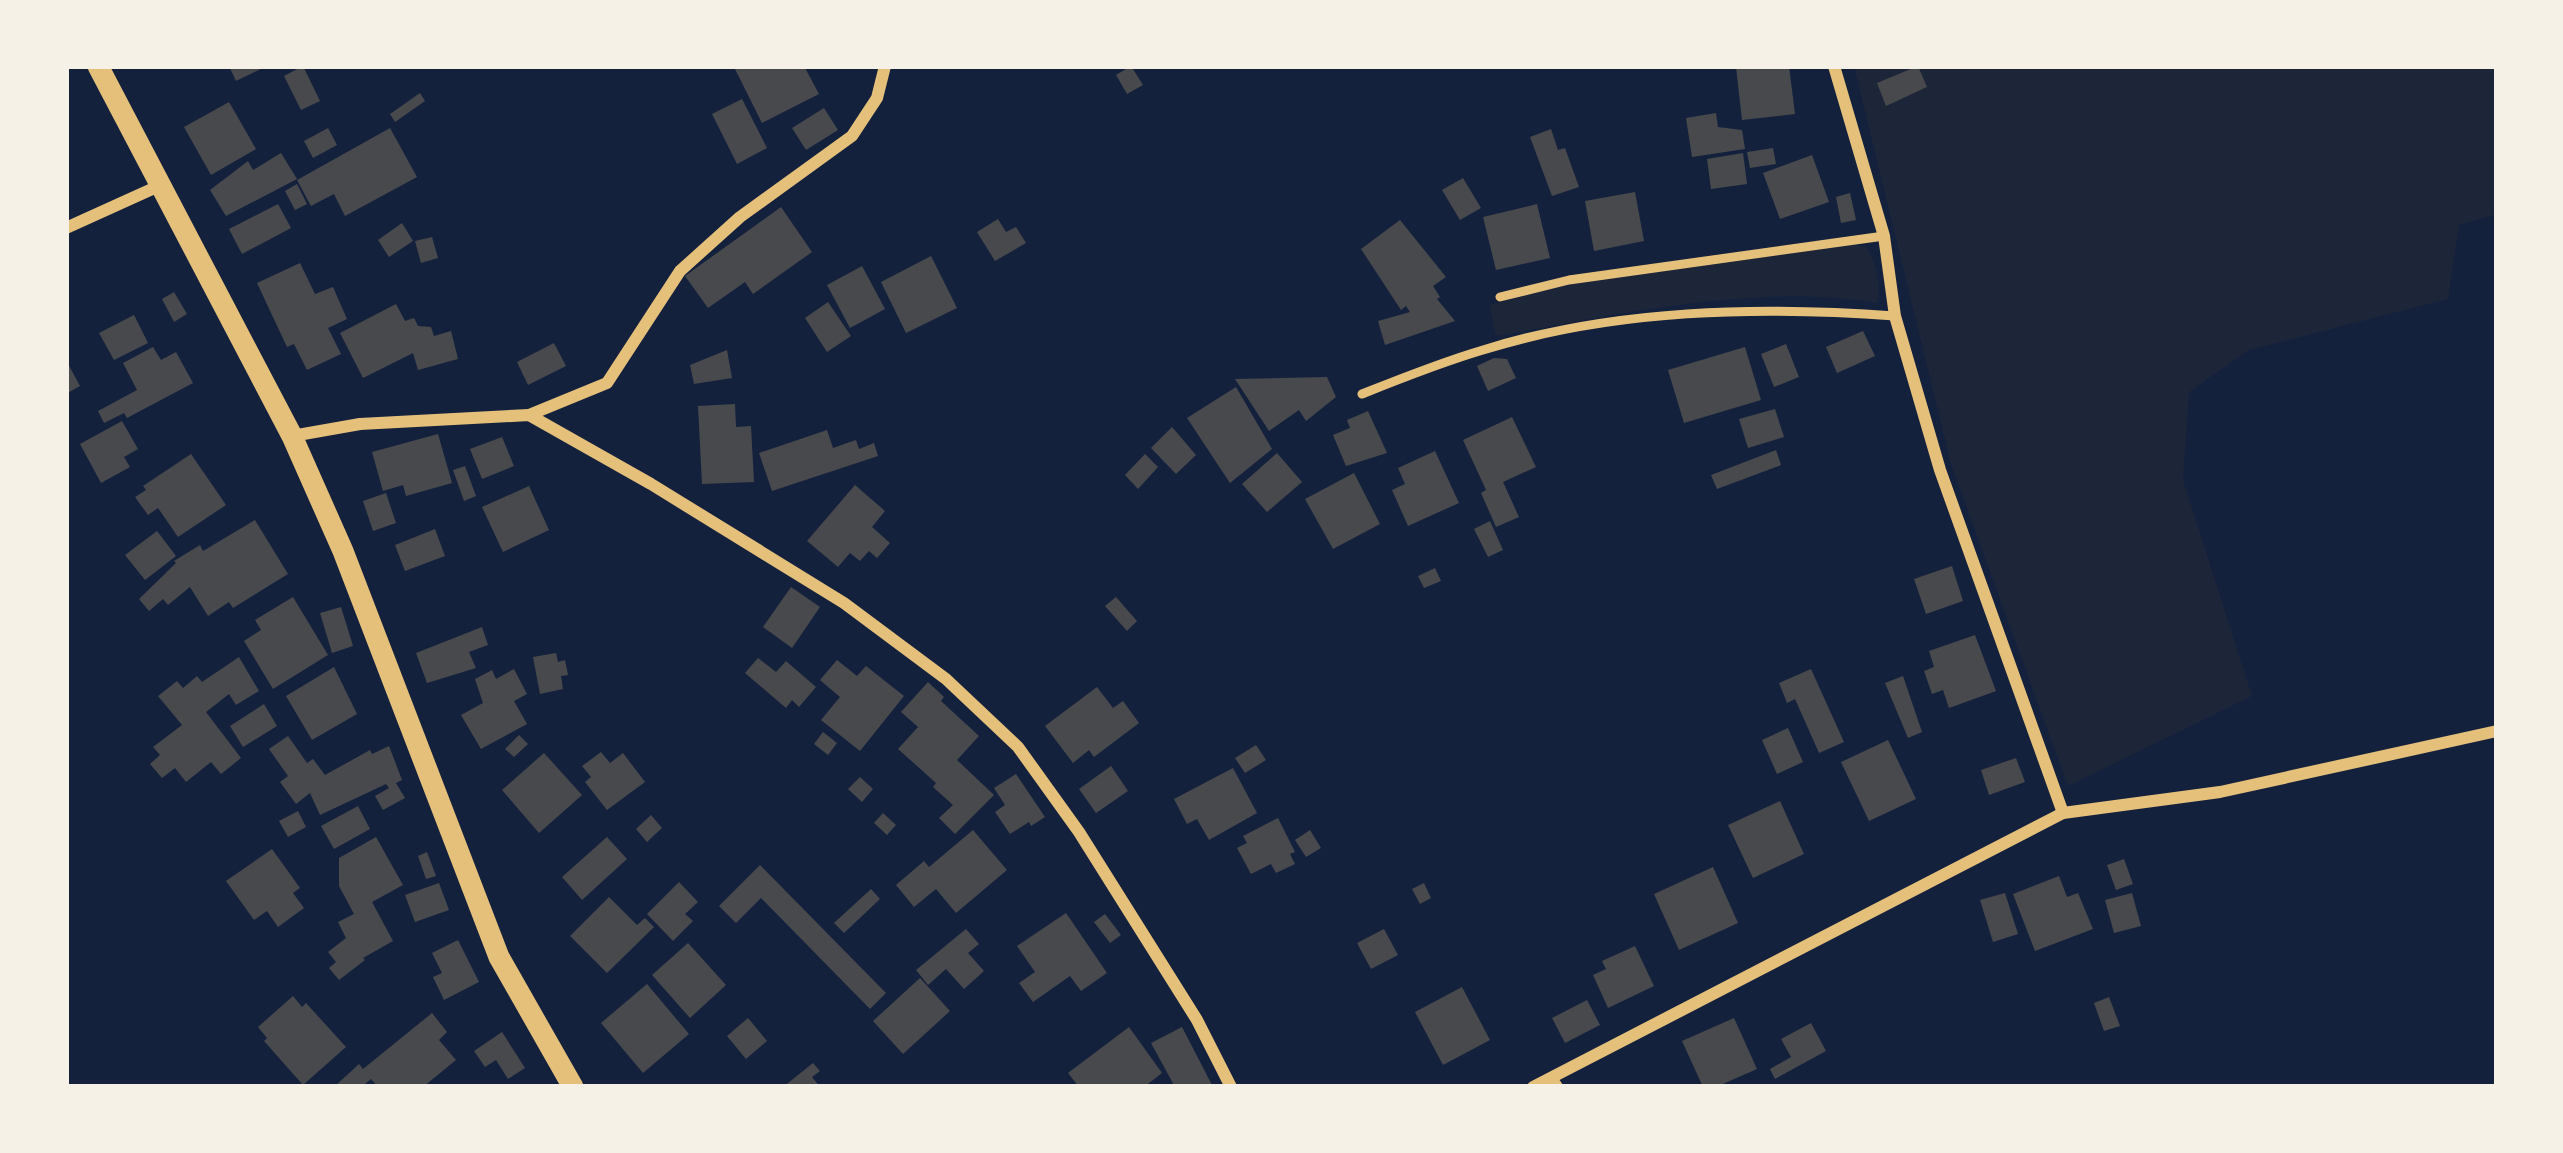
<svg xmlns="http://www.w3.org/2000/svg" width="2563" height="1153" font-family="Montserrat,sans-serif">
	<style>
		.green { fill: #1d2539 }
		.building { fill: #48494c }
		.lines { fill: none; stroke-linecap: round; stroke-linejoin: round }
		.service { stroke: #e5c07b; stroke-width: 9 }
		.minor { stroke: #e5c07b; stroke-width: 12 }
		.tertiary { stroke: #e5c07b; stroke-width: 21 }
	</style>
	<rect width="100%" height="100%" fill="#14213d"/>
	<g class="green">
		<path d="M1854,66h643v148l-38,11 -11,74 -199,51 -60,42 -6,88 69,216 -184,90 -117,-322z"/>
		<path d="M1853,245l12,1c11,12 17,42 12,57 -117,-21 -264,13 -381,33l-7,-31 82,-21z"/>
	</g>
	<g class="building">
		<path d="M229,66h38l-31,15z"/>
		<path d="M303,66l17,35 -19,9 -17,-34z"/>
		<path d="M740,66h64l15,28 -57,29 -27,-54z"/>
		<path d="M1131,66l12,19 -16,9 -11,-19z"/>
		<path d="M1789,66l6,48 -53,6 -6,-53z"/>
		<path d="M1918,66l9,21 -41,19 -9,-23z"/>
		<path d="M420,93l5,8 -30,21 -5,-8z"/>
		<path d="M742,99l25,49 -30,16 -25,-50z"/>
		<path d="M229,102l27,47 -45,26 -27,-48z"/>
		<path d="M824,108l14,22 -32,20 -14,-22z"/>
		<path d="M1716,113l2,14 24,3 3,19 -53,8 -6,-39z"/>
		<path d="M328,128l9,17 -24,13 -9,-17z"/>
		<path d="M390,128l27,49 -72,39 -11,-22 -23,12 -14,-26z"/>
		<path d="M1551,129l7,21 7,-2 14,39 -27,9 -22,-59z"/>
		<path d="M1773,148l3,16 -26,4 -3,-16z"/>
		<path d="M281,153l16,26 -71,37 -16,-26 38,-29 5,9z"/>
		<path d="M1743,153l4,31 -36,5 -4,-30z"/>
		<path d="M1812,155l17,47 -49,17 -17,-46z"/>
		<path d="M1463,178l18,30 -21,12 -18,-30z"/>
		<path d="M297,184l10,20 -12,6 -10,-19z"/>
		<path d="M1635,192l9,49 -50,10 -9,-50z"/>
		<path d="M1850,193l6,27 -15,3 -5,-26z"/>
		<path d="M278,204l13,24 -49,26 -13,-25z"/>
		<path d="M1537,204l13,54 -54,12 -13,-53z"/>
		<path d="M781,207l31,45 -59,42 -8,-12 -37,26 -23,-32z"/>
		<path d="M998,219l8,13 10,-5 10,16 -31,18 -18,-29z"/>
		<path d="M1400,220l46,57 -13,9 7,11 -3,2 18,22 -70,24 -7,-24 32,-9 -4,-6 -5,4 -40,-61z"/>
		<path d="M402,223l11,18 -24,16 -11,-17z"/>
		<path d="M432,237l6,21 -17,5 -6,-22z"/>
		<path d="M931,256l26,52 -51,25 -25,-51z"/>
		<path d="M300,263l15,31 18,-7 14,32 -19,9 13,26 -34,16 -13,-26 -7,3 -30,-64z"/>
		<path d="M862,266l23,43 -35,19 -23,-43z"/>
		<path d="M174,292l13,22 -13,8 -12,-23z"/>
		<path d="M828,302l23,34 -24,16 -22,-34z"/>
		<path d="M396,304l9,17 9,-3 4,8 13,1 3,9 17,-5 7,28 -40,11 -5,-17 -50,25 -23,-45z"/>
		<path d="M134,315l14,28 -34,17 -15,-27z"/>
		<path d="M1863,331l12,25 -38,17 -11,-26z"/>
		<path d="M554,343l12,23 -38,19 -11,-23z"/>
		<path d="M1786,344l13,33 -25,10 -13,-33z"/>
		<path d="M153,347l8,13 15,-8 17,31 -66,35 -3,-5 -20,10 -6,-12 39,-21 -14,-27z"/>
		<path d="M1745,347l16,53 -77,23 -16,-53z"/>
		<path d="M727,350l5,28 -38,6 -4,-19z"/>
		<path d="M1494,358l13,1 9,19 -28,13 -11,-25z"/>
		<path d="M66,360l14,26 -14,8z"/>
		<path d="M1327,377l9,20 -30,24 -7,-11 -30,21 -34,-52z"/>
		<path d="M1236,387l36,62 -42,34 -43,-65z"/>
		<path d="M735,404l1,23 15,-1 3,56 -52,2 -4,-78z"/>
		<path d="M1775,409l9,28 -36,11 -9,-29z"/>
		<path d="M1368,411l19,42 -41,13 -13,-31 17,-7 -3,-8z"/>
		<path d="M1512,417l24,50 -33,15 16,35 -23,10 -15,-34 5,-3 -23,-50z"/>
		<path d="M122,421l16,28 -14,8 6,10 -29,16 -21,-39z"/>
		<path d="M1172,427l24,28 -20,19 -25,-26z"/>
		<path d="M827,430l6,18 23,-8 3,9 15,-6 4,13 -106,35 -13,-38z"/>
		<path d="M438,434l14,49 -46,13 -3,-11 -20,6 -11,-39z"/>
		<path d="M502,437l12,29 -32,13 -12,-30z"/>
		<path d="M1776,450l5,15 -64,24 -6,-14z"/>
		<path d="M1435,451l24,52 -51,23 -16,-36 13,-6 -7,-16z"/>
		<path d="M1277,453l25,29 -35,30 -25,-28z"/>
		<path d="M191,454l35,51 -48,32 -20,-29 -10,7 -13,-18 11,-7 -3,-4z"/>
		<path d="M1145,454l13,13 -20,22 -13,-14z"/>
		<path d="M465,466l11,30 -12,5 -11,-31z"/>
		<path d="M1354,473l26,51 -47,25 -28,-50z"/>
		<path d="M855,485l30,26 -13,16 18,16 -13,15 -8,-7 -9,10 -10,-8 -12,14 -31,-26z"/>
		<path d="M529,486l20,44 -46,22 -21,-45z"/>
		<path d="M386,493l10,30 -23,8 -10,-30z"/>
		<path d="M255,520l33,54 -55,34 -4,-6 -21,14 -18,-29 -22,18 -5,-6 -14,12 -10,-12 37,-36 -2,-2 26,-16 3,6z"/>
		<path d="M1490,521l13,29 -15,7 -14,-28z"/>
		<path d="M435,529l10,27 -40,15 -10,-26z"/>
		<path d="M157,531l19,25 -31,24 -20,-25z"/>
		<path d="M1952,566l11,35 -37,13 -12,-35z"/>
		<path d="M1435,568l6,13 -17,7 -6,-12z"/>
		<path d="M791,587l29,20 -28,41 -29,-21z"/>
		<path d="M293,597l35,58 -55,34 -29,-48 17,-11 -6,-10z"/>
		<path d="M1116,597l21,24 -10,10 -22,-25z"/>
		<path d="M341,607l12,39 -21,7 -12,-40z"/>
		<path d="M482,627l6,18 -19,7 7,16 -49,15 -11,-30z"/>
		<path d="M1975,635l21,56 -47,17 -6,-18 -11,4 -8,-23 10,-4 -5,-16z"/>
		<path d="M556,653l2,9 7,-2 3,15 -7,1 2,13 -23,5 -7,-37z"/>
		<path d="M239,657l20,34 -23,14 -7,-11 -23,18 35,46 -20,16 -10,-12 -25,20 -11,-14 -13,10 -12,-14 10,-9 -7,-8 29,-22 -24,-29 19,-15 6,7 14,-12 5,6z"/>
		<path d="M758,658l18,14 10,-11 30,26 -17,20 -7,-7 -6,8 -41,-35z"/>
		<path d="M837,660l20,16 9,-10 38,30 -44,55 -39,-31 19,-23 -20,-17z"/>
		<path d="M334,667l23,47 -45,26 -26,-44z"/>
		<path d="M514,669l13,25 -13,7 13,23 -46,25 -20,-34 22,-12 -8,-24 17,-9 4,9z"/>
		<path d="M1811,669l33,73 -25,11 -24,-54 -8,4 -8,-20z"/>
		<path d="M1903,676l19,56 -14,6 -23,-55z"/>
		<path d="M928,682l16,15 -3,4 38,35 -22,24 37,35 -39,39 -16,-16 14,-13 -20,-18 3,-4 -38,-34 20,-22 -17,-15z"/>
		<path d="M1097,687l16,21 10,-7 16,22 -45,34 -5,-7 -16,13 -28,-37z"/>
		<path d="M264,704l13,22 -34,21 -13,-21z"/>
		<path d="M1788,728l15,34 -26,12 -15,-34z"/>
		<path d="M823,732l14,11 -9,12 -14,-11z"/>
		<path d="M519,735l9,9 -14,13 -9,-8z"/>
		<path d="M288,736l19,27 6,-4 12,16 45,-25 2,4 17,-8 13,34 -6,3 9,15 -22,12 -8,-14 14,-8 -3,-4 -66,31 -10,-22 -14,11 -16,-22 8,-6 -19,-27z"/>
		<path d="M1888,740l28,59 -47,22 -28,-59z"/>
		<path d="M1256,745l10,15 -21,13 -10,-15z"/>
		<path d="M601,752l9,11 13,-10 22,29 -38,28 -22,-28 6,-5 -9,-11z"/>
		<path d="M544,753l38,42 -43,38 -37,-43z"/>
		<path d="M2016,758l9,24 -36,13 -8,-25z"/>
		<path d="M1111,766l17,25 -32,22 -17,-24z"/>
		<path d="M1233,768l24,45 -48,27 -12,-21 -10,5 -13,-25z"/>
		<path d="M1016,774l29,43 -14,9 -2,-4 -19,12 -15,-22 10,-7 -11,-17z"/>
		<path d="M860,777l13,12 -11,13 -14,-13z"/>
		<path d="M1780,801l24,53 -51,24 -25,-53z"/>
		<path d="M358,806l12,23 -36,20 -13,-23z"/>
		<path d="M298,811l8,16 -18,10 -9,-16z"/>
		<path d="M883,813l13,12 -9,10 -13,-12z"/>
		<path d="M651,815l11,13 -15,14 -11,-13z"/>
		<path d="M1278,818l17,34 -5,2 5,10 -19,9 -5,-9 -20,10 -14,-26 10,-5 -4,-7z"/>
		<path d="M973,830l34,40 -51,43 -20,-24 -22,18 -18,-22 28,-24 5,6z"/>
		<path d="M1310,830l11,18 -15,9 -11,-17z"/>
		<path d="M376,837l27,48 -31,17 21,39 -30,17 2,2 -26,20 -10,-12 7,-6 -8,-10 18,-14 -8,-16 16,-8 -15,-28v-28z"/>
		<path d="M607,837l20,22 -45,41 -20,-23z"/>
		<path d="M272,849l28,39 -7,5 11,15 -26,19 -11,-16 -13,9 -28,-39z"/>
		<path d="M427,852l9,24 -10,3 -8,-23z"/>
		<path d="M2124,859l9,25 -17,6 -9,-25z"/>
		<path d="M760,865l126,128 -16,16 -109,-111 -25,25 -17,-17z"/>
		<path d="M1713,867l25,56 -59,27 -25,-56z"/>
		<path d="M2059,876l8,21 11,-4 15,36 -58,22 -22,-57z"/>
		<path d="M679,882l19,20 -13,12 8,7 -20,20 -26,-27z"/>
		<path d="M439,883l10,27 -34,12 -10,-27z"/>
		<path d="M1424,883l7,15 -11,6 -8,-15z"/>
		<path d="M871,889l9,10 -36,34 -10,-10z"/>
		<path d="M2005,893l13,41 -25,8 -13,-42z"/>
		<path d="M2132,893l9,33 -27,7 -9,-33z"/>
		<path d="M609,897l28,28 8,-7 9,9 -47,46 -37,-37z"/>
		<path d="M1066,913l41,60 -26,18 -11,-15 -37,26 -14,-19 16,-11 -18,-26z"/>
		<path d="M1105,914l16,21 -11,8 -16,-21z"/>
		<path d="M966,929l13,15 -11,9 16,18 -20,18 -18,-20 -18,16 -12,-15z"/>
		<path d="M1384,929l14,26 -27,14 -14,-26z"/>
		<path d="M458,940l21,42 -35,18 -11,-23 9,-4 -10,-20z"/>
		<path d="M688,943l38,42 -36,33 -38,-43z"/>
		<path d="M1635,946l19,40 -46,22 -15,-33 13,-6 -4,-8z"/>
		<path d="M920,978l30,33 -47,43 -30,-33z"/>
		<path d="M647,984l42,50 -46,39 -42,-50z"/>
		<path d="M1462,987l28,53 -47,25 -28,-53z"/>
		<path d="M293,996l9,11 4,-4 40,44 -43,38 -39,-44 3,-3 -9,-11z"/>
		<path d="M2109,997l11,29 -16,5 -10,-28z"/>
		<path d="M1587,1000l13,25 -35,18 -13,-25z"/>
		<path d="M432,1013l15,19 -8,8 17,20 -33,27h-45l-7,-8 -10,8h-27l25,-23 4,5z"/>
		<path d="M748,1018l19,23 -21,18 -19,-23z"/>
		<path d="M1734,1018l23,51 -41,18h-13l-21,-46z"/>
		<path d="M1811,1023l15,28 -51,28 -5,-10 21,-12 -10,-18z"/>
		<path d="M1129,1027l33,46 -18,14h-65l-11,-14z"/>
		<path d="M1182,1027l31,60h-38l-24,-44z"/>
		<path d="M502,1032l23,36 -17,11 -12,-19 -11,7 -11,-16z"/>
		<path d="M813,1063l7,8 -8,6 8,10h-37z"/>
	</g>
	<g class="lines">
		<g class="service">
			<path d="M1500,297l69,-17 315,-44"/>
			<path d="M1362,394c40,-16 80,-32 121,-44 131,-41 276,-44 412,-34"/>
			<path d="M1552,1077l7,10"/>
		</g>
		<g class="minor">
			<path d="M1834,66l50,170 11,80 45,154 123,343"/>
			<path d="M66,228l95,-43"/>
			<path d="M529,415l78,-32 73,-112 60,-54 112,-81 25,-38 8,-32"/>
			<path d="M292,436l68,-12 169,-9 122,69 193,119 102,76 72,68 61,85 118,188 34,67"/>
			<path d="M1533,1087l530,-274 157,-21 277,-61"/>
		</g>
		<path class="tertiary" d="M98,66l194,370 51,115 156,406 74,130"/>
	</g>
	<rect width="2563" height="1153" fill="none" stroke="#f6f1e7" stroke-width="138"/>
</svg>
